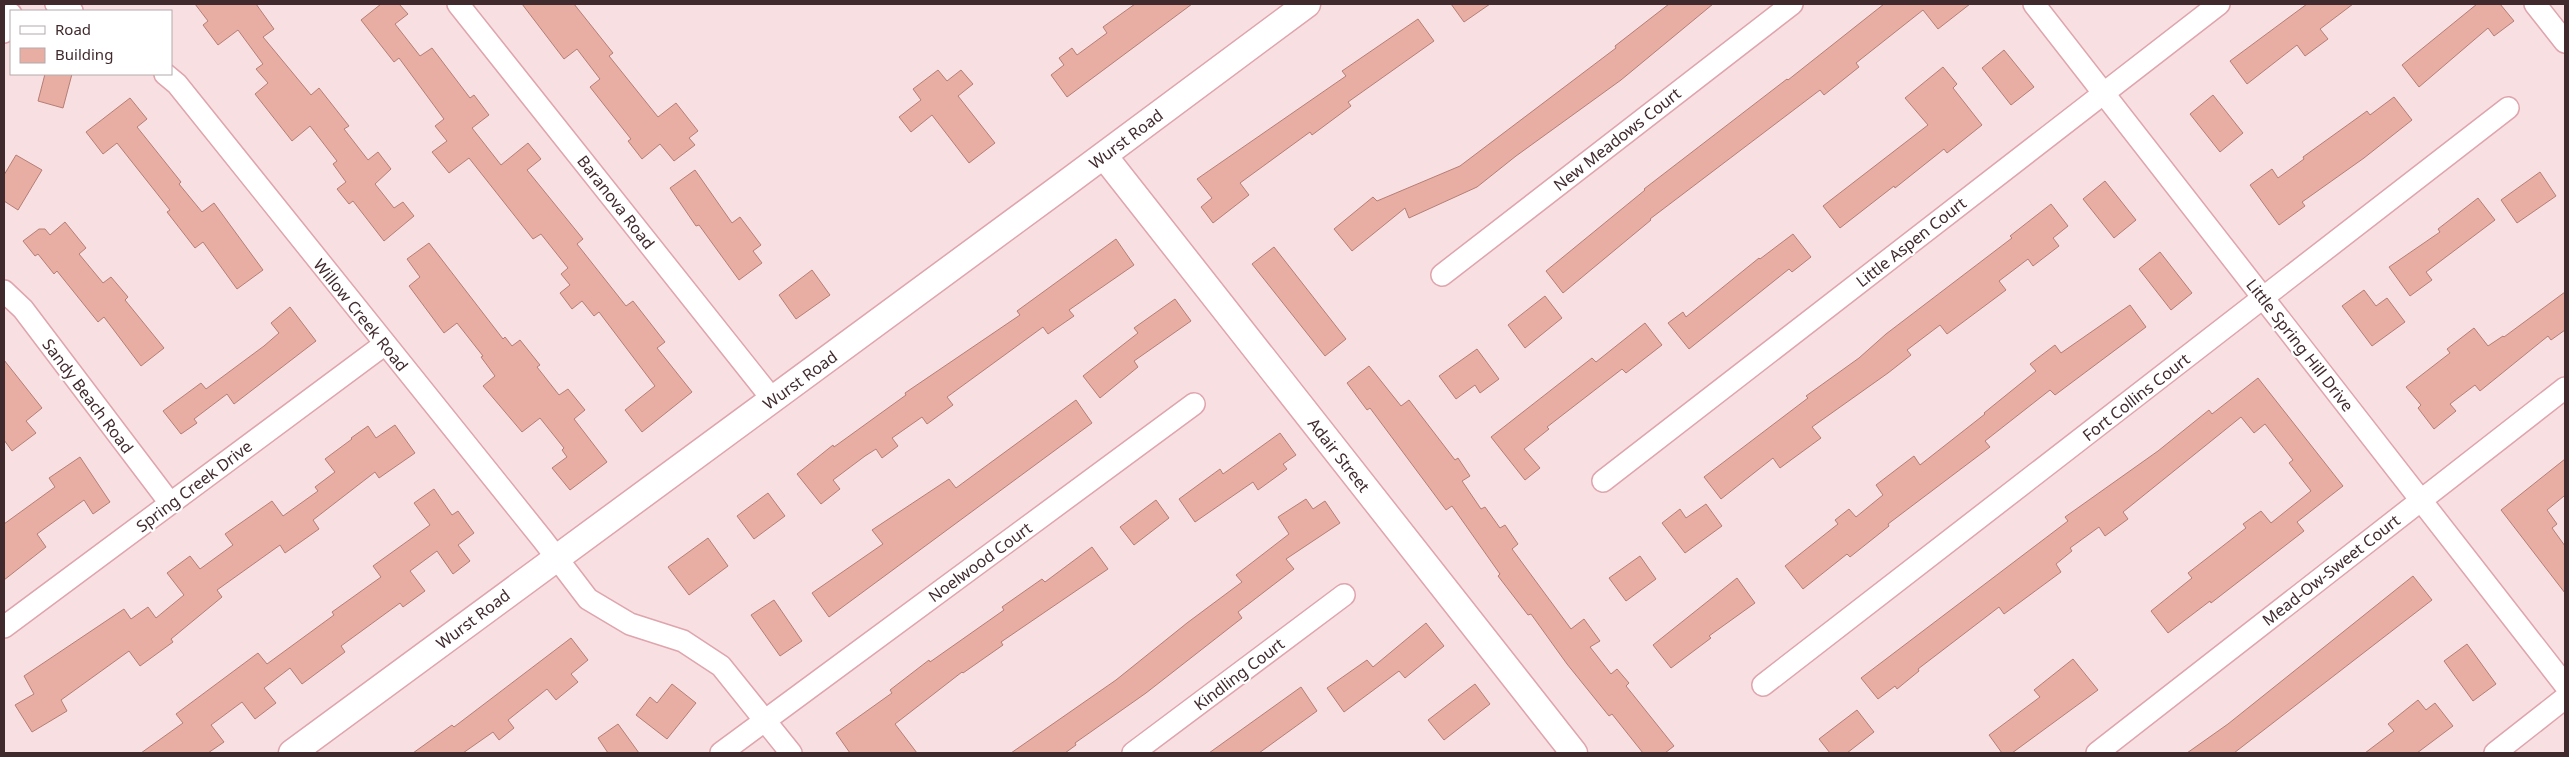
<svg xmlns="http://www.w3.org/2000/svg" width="2569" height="757" font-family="'Noto Sans',sans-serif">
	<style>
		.building { fill: #e8aea4; stroke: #b57e75 }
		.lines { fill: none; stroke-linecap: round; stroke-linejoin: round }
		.minor-casing { stroke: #dfa4ac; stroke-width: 24 }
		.tertiary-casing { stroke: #dfa4ac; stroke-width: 29 }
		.minor { stroke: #fff; stroke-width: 21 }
		.tertiary { stroke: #fff; stroke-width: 26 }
		.labels { text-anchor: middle; stroke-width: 4.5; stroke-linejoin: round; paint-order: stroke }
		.street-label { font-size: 16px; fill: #412a2e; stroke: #fff }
	</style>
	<rect width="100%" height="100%" fill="#f8dfe2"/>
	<g class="building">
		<path d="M195,4h61l18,25 -11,8 48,58 8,-7 30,38 -5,3 24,31 10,-8 13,17 -16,15 19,24 9,-6 11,14 -30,25 -31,-40 -4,3 -12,-15 9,-7 -13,-18 4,-3 -27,-35 -18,15 -37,-47 13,-11 -12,-14 7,-5 -25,-34 -20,15 -15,-20 5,-4z"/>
		<path d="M381,4h18l9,10 -13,10 25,32 12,-8 38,50 4,-3 15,20 -17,13 29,37 27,-22 13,16 -14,11 56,69 -6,5 49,62 7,-5 32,41 -8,6 35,44 -50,40 -17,-22 30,-24 -56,-74 -5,4 -12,-15 -10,8 -12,-16 10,-8 -9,-11 7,-6 -27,-34 -8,5 -64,-81 -20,15 -17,-21 15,-11 -12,-15 9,-7 -45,-61 -5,4 -33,-42z"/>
		<path d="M522,4h52l39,49 -4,3 49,61 18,-14 22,28 -9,7 6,7 -21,16 -14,-17 -18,15 -14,-18 3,-2 -41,-52 10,-8 -23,-30 -13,10z"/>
		<path d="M1135,4h57l-125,93 -16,-22 13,-10 -5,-7 13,-10 5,7 30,-22 -4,-6z"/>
		<path d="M1451,4h39l-26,18z"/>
		<path d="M1669,4h44l-92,76 -105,76 -39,31 -68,31 -4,-10 -53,43 -18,-22 39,-32 4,4 83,-35 156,-118 -1,-2z"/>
		<path d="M1884,4h86l-32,25 -15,-19 -67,53 3,4 -35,28 -4,-5 -170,129 1,1 -88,73 -17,-22 99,-81 -1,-1 143,-110 1,1z"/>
		<path d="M2307,4h46l-33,25 8,10 -23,17 -8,-11 -50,39 -17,-23z"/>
		<path d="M2477,4h23l14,17 -20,15 -6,-8 -69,59 -17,-22z"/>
		<path d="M1418,19l16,22 -86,61 3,4 -39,29 -2,-3 -70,51 9,12 -36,28 -12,-16 11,-9 -15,-19 149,-103 -4,-5z"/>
		<path d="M2004,50l30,37 -23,18 -29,-37z"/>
		<path d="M1943,67l14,17 -4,4 29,37 -35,28 -3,-4 -49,39 -1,-2 -54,42 -17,-22 105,-81 -23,-27z"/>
		<path d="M938,70l9,11 14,-11 12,14 -15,12 37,47 -26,20 -37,-48 -21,17 -12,-15 22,-17 -8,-11z"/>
		<path d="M45,74h27l-9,34 -25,-7z"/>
		<path d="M2213,95l30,38 -23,19 -30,-38z"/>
		<path d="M2394,97l18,23 -48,38 -62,44 3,4 -26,19 -29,-40 22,-16 6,9 26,-19 -1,-2 64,-46 3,4z"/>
		<path d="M130,98l17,21 -10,8 44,55 -2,2 23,28 12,-9 49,67 -26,19 -34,-47 -8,6 -28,-36 3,-2 -53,-67 -14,11 -17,-22z"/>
		<path d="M16,155l26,15 -24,40 -14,-9v-26z"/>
		<path d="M695,170l37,53 8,-6 21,28 -8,6 9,12 -23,17 -40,-55 -3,1 -26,-38z"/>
		<path d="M2540,172l16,24 -39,27 -16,-23z"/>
		<path d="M2105,181l31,39 -22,18 -31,-39z"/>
		<path d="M2478,198l17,22 -69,52 6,8 -22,16 -21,-29 51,-35 -2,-3z"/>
		<path d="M2051,204l17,22 -15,12 6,8 -26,20 -5,-7 -29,22 7,9 -59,44 -7,-9 -33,25 4,5 -23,18 -76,54 9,11 -41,30 -7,-10 -52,41 -17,-22 104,-79 -2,-2 53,-38 27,-24 126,-96 -2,-2z"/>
		<path d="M65,222l21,26 -7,6 24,29 8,-6 17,20 -3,3 39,48 -23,18 -37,-49 -6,5 -41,-51 -3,3 -16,-20 -3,2 -12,-15 16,-12h6l5,6z"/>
		<path d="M1793,234l18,23 -19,15 -3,-3 -100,80 -21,-26 15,-11 3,5 73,-59 1,1z"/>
		<path d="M1116,239l18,26 -65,45 5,6 -26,18 -5,-7 -96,70 6,8 -26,19 -5,-7 -30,21 6,8 -16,12 -6,-9 -11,7 -32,24 7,9 -19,15 -24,-30 36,-29 1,2 72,-52 -1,-2 115,-78 -3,-4z"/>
		<path d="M429,243l74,96 2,-2 7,9 8,-6 20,25 -3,2 22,28 9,-6 17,21 -11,9 33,43 -37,28 -18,-22 15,-11 -5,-7 2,-2 -24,-30 -18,14 -39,-46 12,-10 -14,-19 2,-1 -26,-33 -13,10 -35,-47 11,-9 -13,-18z"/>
		<path d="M1274,247l72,92 -21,17 -73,-92z"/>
		<path d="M2160,252l32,41 -21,17 -32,-41z"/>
		<path d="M812,270l18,25 -34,24 -17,-24z"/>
		<path d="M2364,290l12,16 11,-8 18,24 -33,24 -30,-40z"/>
		<path d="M2565,292v38l-14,10 -3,-4 -68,55 -5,-6 -25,19 6,7 -22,18 -16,-21 3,-3 -15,-18 44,-34 -3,-4 27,-21 14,18 15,-10 1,1z"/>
		<path d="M1545,296l17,22 -37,30 -17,-23z"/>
		<path d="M1175,299l16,22 -57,40 4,6 -38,31 -17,-22 55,-43 -4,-5z"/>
		<path d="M2130,305l16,22 -91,68 -5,-5 -65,51 5,6 -102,77 1,2 -39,31 -3,-3 -44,35 -18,-23 53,-42 -3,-4 14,-11 7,8 27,-22 -7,-10 38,-29 6,9 65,-51 -1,-1 52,-42 -6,-7 25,-19 6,8z"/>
		<path d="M290,307l26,34 -82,63 -7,-10 -33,25 3,4 -16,11 -18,-23 38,-28 5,6 58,-43 15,-13 -8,-10z"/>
		<path d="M1645,323l17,22 -36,28 -4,-4 -75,58 2,2 -25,20 16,19 -15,12 -34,-43 101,-79 4,4z"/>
		<path d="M1477,349l22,30 -19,14 -5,-8 -19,14 -17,-23z"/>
		<path d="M4,360l38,48 -16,13 10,12 -24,18 -8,-11z"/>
		<path d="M1369,366l32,40 8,-6 46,60 3,-2 12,18 -8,5 19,28 4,-2 15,21 5,-3 13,19 -6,5 59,80 13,-10 16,22 -10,6 21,27 6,-5 12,14 -3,3 48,60 -9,7h-22l-31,-39 -3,2 -42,-52 -36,-50 -3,1 -30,-39 2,-2 -48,-68 -6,4 -76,-102 -3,2 -20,-27z"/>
		<path d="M2258,378l85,108 -46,36 7,9 -93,72 -1,-2 -42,32 -17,-22 41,-33 -4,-5 58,-45 -3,-4 18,-13 10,12 40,-32 -22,-28 4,-3 -28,-36 -11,9 -13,-16 -118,95 5,7 -23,17 -6,-9 -29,21 2,3 -16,13 5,8 -57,42 -5,-7 -81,62 1,2 -22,18 -2,-3 -17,13 -17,-21 207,-157 -3,-4 93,-66 51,-41 3,4z"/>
		<path d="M1076,400l16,23 -263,194 -17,-24 71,-49 -11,-14 77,-51 7,9z"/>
		<path d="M395,425l20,28 -36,25 -4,-6 -62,48 6,9 -34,24 -5,-8 -63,45 5,7 -51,42 2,3 -33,24 -11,-15 -68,49 6,11 -35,21 -17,-27 19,-11 -10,-18 100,-67 7,10 17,-12 8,11 28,-23 -17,-22 23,-17 10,13 33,-24 -8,-11 47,-33 11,15 35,-25 -3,-4 20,-15 -10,-13 27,-20 -1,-1 17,-12 8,12z"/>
		<path d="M1280,433l16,22 -13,9 4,5 -29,21 -5,-8 -58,40 -16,-23 41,-30 3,5z"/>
		<path d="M80,457l30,45 -17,12 -9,-14 -47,34 9,13 -42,33v-56l51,-37 -6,-9z"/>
		<path d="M2565,459v39l-1,-2 -17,14 10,14 -5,4 13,18v47l-64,-83z"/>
		<path d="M434,489l18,26 6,-4 16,22 -16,12 12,16 -17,13 -16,-23 -27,20 15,20 -22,16 -3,-4 -59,43 4,6 -43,32 -12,-16 -26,20 12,15 -21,16 -13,-17 -31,23 13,17 -16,11h-67l42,-30 -7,-9 82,-61 9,11 67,-49 -2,-3 49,-35 -8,-11 57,-41 -16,-22z"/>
		<path d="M768,493l17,23 -31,23 -17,-23z"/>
		<path d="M1306,499l7,10 12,-8 15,22 -54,36 8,10 -56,43 4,6 -96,75 -71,50 1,2 -11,8h-54l105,-73 71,-57 55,-41 -6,-7 53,-41 -11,-17z"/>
		<path d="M1156,500l13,18 -35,27 -14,-18z"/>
		<path d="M1706,504l16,22 -37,27 -23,-30 18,-14 6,9z"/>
		<path d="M708,538l20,28 -39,29 -21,-28z"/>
		<path d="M1092,547l16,22 -107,73 2,3 -40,28 -1,-1 -67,52 22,29h-67l-14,-20 56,-40 -2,-3 39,-30 1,2 74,-52 -2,-3 40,-28 3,3z"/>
		<path d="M1640,556l16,23 -30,22 -17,-23z"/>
		<path d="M2413,576l19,24 -35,27 -163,126h-47l41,-29z"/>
		<path d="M1737,578l18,25 -46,33 2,2 -40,30 -18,-23z"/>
		<path d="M774,600l28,41 -22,15 -29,-41z"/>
		<path d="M1426,623l18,23 -39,32 -6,-7 -55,41 -17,-24 40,-28 6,7z"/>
		<path d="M571,638l17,22 -17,14 7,8 -22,18 -9,-11 -39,31 6,8 -15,12 -6,-8 -30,21h-50l39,-28 2,2z"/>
		<path d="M2467,644l29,40 -23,17 -29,-40z"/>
		<path d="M2073,659l25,31 -86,63h-10l-13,-18 51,-38 -6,-7z"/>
		<path d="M672,684l24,19 -29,36 -31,-24 14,-18 7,6z"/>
		<path d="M1475,684l15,20 -46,36 -16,-20z"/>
		<path d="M1301,687l16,24 -58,42h-50z"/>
		<path d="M2418,700l8,10 9,-7 18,23 -36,27h-52l29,-22 -6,-7z"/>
		<path d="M1857,710l17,22 -27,21h-17l-11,-14z"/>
		<path d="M618,724l8,11 13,18h-31l-10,-15z"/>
	</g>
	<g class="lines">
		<defs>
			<g id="minor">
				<path d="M56,4l16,7"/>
				<path d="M458,4l315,396"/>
				<path d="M2034,4l531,681"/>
				<path d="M2535,4l30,38"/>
				<path d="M4,32l7,-18"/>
				<path d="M165,74l12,10 366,456 45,59 42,25 53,17 38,25 70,87"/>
				<path d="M1442,275l350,-271"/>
				<path d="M4,291l19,18 147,194"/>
				<path d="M1603,481l616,-477"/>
				<path d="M4,627l381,-283"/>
				<path d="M1763,685l745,-577"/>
				<path d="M721,753l473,-349"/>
				<path d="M1133,753l211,-158"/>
				<path d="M2097,753l468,-365"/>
				<path d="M2495,753l70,-55"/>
			</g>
			<g id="tertiary">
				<path d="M1104,156l470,597"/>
				<path d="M292,753l773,-569 242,-180"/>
			</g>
		</defs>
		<use href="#minor" class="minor-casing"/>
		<use href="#tertiary" class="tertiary-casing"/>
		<use href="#minor" class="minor"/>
		<use href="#tertiary" class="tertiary"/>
	</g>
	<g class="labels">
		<g class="street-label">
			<text transform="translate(1126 139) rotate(-37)" y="6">Wurst Road</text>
			<text transform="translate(1617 139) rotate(-38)" y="6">New Meadows Court</text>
			<text transform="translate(616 202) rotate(52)" y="6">Baranova Road</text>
			<text transform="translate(1911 242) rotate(-38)" y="6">Little Aspen Court</text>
			<text transform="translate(361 315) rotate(51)" y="6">Willow Creek Road</text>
			<text transform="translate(2300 345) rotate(52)" y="6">Little Spring Hill Drive</text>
			<text transform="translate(800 380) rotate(-36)" y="6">Wurst Road</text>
			<text transform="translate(88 396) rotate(53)" y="6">Sandy Beach Road</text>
			<text transform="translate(2136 397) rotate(-38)" y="6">Fort Collins Court</text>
			<text transform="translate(1339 455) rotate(52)" y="6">Adair Street</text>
			<text transform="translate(194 486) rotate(-37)" y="6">Spring Creek Drive</text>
			<text transform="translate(980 562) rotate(-36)" y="6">Noelwood Court</text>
			<text transform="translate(2331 570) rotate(-38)" y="6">Mead-Ow-Sweet Court</text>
			<text transform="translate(473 619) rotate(-37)" y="6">Wurst Road</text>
			<text transform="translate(1239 674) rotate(-37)" y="6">Kindling Court</text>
		</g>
	</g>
	<rect width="2569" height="757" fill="none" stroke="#412a2e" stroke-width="10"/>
	<rect x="10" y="10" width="162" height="65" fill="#ffffff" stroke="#b3aaab"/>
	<rect x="20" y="26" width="25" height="8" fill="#ffffff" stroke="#b3aaab"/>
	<text x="55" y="35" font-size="15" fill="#412a2e">Road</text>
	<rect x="20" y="48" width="25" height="15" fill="#e8aea4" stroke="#b3aaab"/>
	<text x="55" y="60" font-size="15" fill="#412a2e">Building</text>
</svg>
